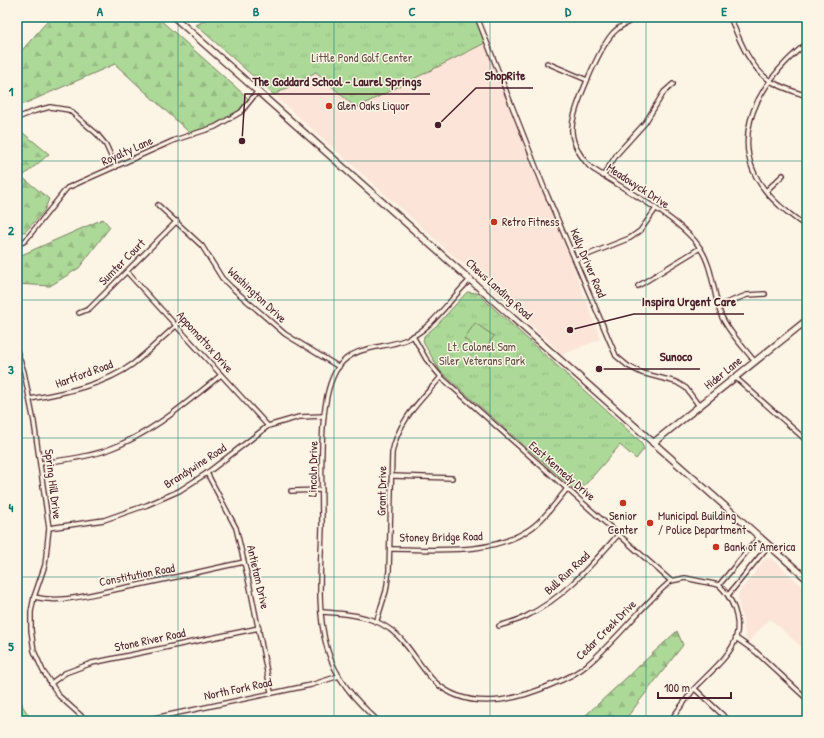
<svg xmlns="http://www.w3.org/2000/svg" width="824" height="738" font-family="'Patrick Hand',sans-serif">
	<style>
		.built { fill: #fce5d8 }
		.forest { fill: url(#forest-firs); stroke: #7b7c62 }
		.park { fill: url(#park-tufts); stroke: #7b7c62 }
		.pitch { fill: #acd998; stroke: #7b7c62 }
		.lines { fill: none; stroke-linecap: round; stroke-linejoin: round }
		.street-casing { stroke: #4a1f2b; stroke-width: 6 }
		.secondary-casing { stroke: #4a1f2b; stroke-width: 8 }
		.street { stroke: #fcf5e5; stroke-width: 3.5 }
		.secondary { stroke: #fcf5e5; stroke-width: 5.5 }
		.grid { fill: none; stroke: #0f766e; stroke-width: 1; stroke-opacity: 0.55 }
		.poi-dot { fill: #c8321e; stroke: #fcf5e5; stroke-width: 1.5 }
		.labels { text-anchor: middle; stroke-width: 3; stroke-linejoin: round; paint-order: stroke }
		.park-label { font-size: 12px; fill: #624e46; stroke: #fcf5e5 }
		.poi-label { font-size: 12px; fill: #4a1f2b; stroke: #fcf5e5; text-anchor: start }
		.street-label { font-size: 12px; fill: #4a1f2b; stroke: #fcf5e5 }
		.leader { fill: none; stroke: #4a1f2b; stroke-width: 1.5 }
		.callout-dot { fill: #4a1f2b; stroke: #fcf5e5; stroke-width: 1.5 }
		.callout-label { font-size: 13px; text-anchor: middle; font-weight: bold; fill: #4a1f2b; stroke: #fcf5e5; stroke-width: 3; stroke-linejoin: round; paint-order: stroke }
		.neatline { fill: none; stroke: #0f766e; stroke-width: 1.5 }
		.grid-label { font-size: 13px; text-anchor: middle; font-weight: bold; fill: #0f766e }
	</style>
	<defs>
		<pattern id="forest-firs" width="22" height="20" patternUnits="userSpaceOnUse"><rect width="22" height="20" fill="#acd998"/><path d="M5 1l3.5 6h-7zM16 11l3.5 6h-7z" fill="#96ba83"/></pattern>
		<pattern id="park-tufts" width="24" height="20" patternUnits="userSpaceOnUse"><rect width="24" height="20" fill="#acd998"/><path d="M3 7l-1-3M5 7V3M7 7l1-3M15 17l-1-3M17 17v-4M19 17l1-3" fill="none" stroke="#96ba83"/></pattern>
	</defs>
	<rect width="100%" height="100%" fill="#fcf5e5"/>
	<filter id="ink" filterUnits="userSpaceOnUse"><feTurbulence type="fractalNoise" baseFrequency=".025" numOctaves="2"/><feDisplacementMap in="SourceGraphic" scale="8" xChannelSelector="R" yChannelSelector="G"/><feConvolveMatrix kernelMatrix="1 2 1 2 8 2 1 2 1" color-interpolation-filters="sRGB"/></filter>
	<g filter="url(#ink)">
		<g class="built">
			<path d="M487,42l114,297 -39,16 -10,-11 -278,-249 42,-23 40,36z"/>
			<path d="M771,558l36,32v62l-37,-33 -22,23 -2,-4 -8,-39 1,-7 26,-33z"/>
		</g>
		<g class="forest">
			<path d="M51,17h12l9,7 6,-7h79l92,82 -17,19 -41,16 -76,-70 -98,43v-51z"/>
			<path d="M17,128l32,26 -27,23 27,22 -5,12 -19,21h-8z"/>
			<path d="M103,219l7,8 -31,41 -29,18 -33,-2v-27z"/>
			<path d="M17,520l4,8 -4,25z"/>
			<path d="M677,631l6,14 -59,76h-51l13,-6z"/>
			<path d="M17,688l6,19 10,14h-16z"/>
		</g>
		<g class="park">
			<path d="M212,17h264l11,25 -131,66 -40,-36 -42,23 -78,-70z"/>
			<path d="M467,292l10,1 164,149 3,7 -8,10 -16,-14 -42,48 -138,-122 -17,-29 1,-6 12,-10z"/>
		</g>
		<path class="pitch" d="M475,323l19,13 -11,16 -19,-13z"/>
		<g class="lines">
			<defs>
				<g id="street">
					<path d="M477,17l68,173 71,166 12,10 14,7 34,9 10,6 13,18"/>
					<path d="M639,17c-9,4 -20,9 -26,16 -13,14 -43,81 -41,99 1,14 9,25 18,35 31,21 92,52 110,81 13,19 13,45 21,67 7,17 23,32 34,47"/>
					<path d="M730,17c9,22 20,52 42,65 11,6 23,10 35,14"/>
					<path d="M807,43c-54,43 -88,109 -27,163 9,7 17,15 27,20"/>
					<path d="M547,63l40,17"/>
					<path d="M17,118l18,-7 15,-4 19,3 28,24 9,11 10,22"/>
					<path d="M603,176l14,-22 28,-31 19,-31 9,-8"/>
					<path d="M766,191l17,-16"/>
					<path d="M158,205l44,41 20,32 9,9 54,47 54,33"/>
					<path d="M17,245l8,-4 42,-53 108,-48 40,-13 26,-15 17,-21"/>
					<path d="M577,259l53,-21 10,-7 15,-21"/>
					<path d="M127,272l141,154"/>
					<path d="M638,286l62,-38"/>
					<path d="M718,306l29,-11 18,-1"/>
					<path d="M79,313l10,-4 88,-88"/>
					<path d="M413,336l13,23 15,18 230,204 14,-3 34,7"/>
					<path d="M17,351l7,21 10,50 15,106 -4,37 -11,32 -3,15v18l3,21 9,20 16,25 28,25"/>
					<path d="M735,377l72,64"/>
					<path d="M30,399c34,-6 74,-14 103,-35 15,-12 29,-26 44,-39"/>
					<path d="M41,463c21,-3 45,-5 66,-13 44,-16 78,-46 114,-75"/>
					<path d="M207,473l29,55 14,59 21,105"/>
					<path d="M393,476l59,2"/>
					<path d="M291,491l31,-1"/>
					<path d="M49,528l55,-8 43,-15 32,-14 28,-18 61,-47 31,-9 25,-1"/>
					<path d="M391,549c46,0 99,7 139,-20 14,-9 26,-27 37,-40"/>
					<path d="M719,585l40,-48"/>
					<path d="M729,594l40,-49"/>
					<path d="M34,597c28,7 57,-3 84,-8 42,-8 84,-18 126,-27"/>
					<path d="M322,612c33,2 63,5 84,33 9,11 17,25 28,36 34,32 81,20 119,3 12,-5 25,-11 34,-19 31,-26 54,-59 84,-84"/>
					<path d="M377,620l9,-29 3,-20 3,-118c6,-32 28,-52 49,-76"/>
					<path d="M499,626c8,-3 18,-5 26,-9 39,-19 66,-52 94,-83"/>
					<path d="M736,638l20,14 51,47"/>
					<path d="M50,684l15,-11 27,-10 167,-35"/>
					<path d="M695,689l34,32"/>
					<path d="M140,721l171,-36 28,-9"/>
					<path d="M378,721c-23,-21 -43,-43 -51,-73 -11,-38 -6,-82 -5,-121 0,-37 -2,-75 2,-112 2,-16 5,-35 15,-49 16,-21 43,-17 66,-26 28,-11 44,-41 66,-61"/>
					<path d="M670,721c8,-11 16,-21 24,-32 12,-13 39,-35 42,-52 5,-18 -4,-40 -17,-52"/>
				</g>
				<g id="secondary">
					<path d="M174,17l633,562"/>
					<path d="M653,443l154,-123"/>
				</g>
			</defs>
			<use href="#street" class="street-casing"/>
			<use href="#secondary" class="secondary-casing"/>
			<use href="#street" class="street"/>
			<use href="#secondary" class="secondary"/>
		</g>
	</g>
	<path class="grid" d="M178,17v704M334,17v704M490,17v704M646,17v704M17,161h790M17,300h790M17,438h790M17,577h790"/>
	<g class="poi-dot">
		<circle cx="329" cy="106" r="4"/>
		<circle cx="494" cy="222" r="4"/>
		<circle cx="623" cy="503" r="4"/>
		<circle cx="650" cy="523" r="4"/>
		<circle cx="716" cy="547" r="4"/>
	</g>
	<g class="labels">
		<g class="park-label">
			<text x="362" y="62">Little Pond Golf Center</text>
			<text x="482" y="351">Lt. Colonel Sam<tspan x="482" dy="14">Siler Veterans Park</tspan></text>
		</g>
		<g class="poi-label">
			<text x="337" y="110">Glen Oaks Liquor</text>
			<text x="502" y="226">Retro Fitness</text>
			<text x="623" y="520" text-anchor="middle">Senior<tspan x="623" dy="14">Center</tspan></text>
			<text x="658" y="520">Municipal Building<tspan x="658" dy="14">/ Police Department</tspan></text>
			<text x="724" y="551">Bank of America</text>
		</g>
		<g class="street-label">
			<text transform="translate(127 151) rotate(-24)" y="4">Royalty Lane</text>
			<text transform="translate(638 186) rotate(33)" y="4">Meadowyck Drive</text>
			<text transform="translate(122 262) rotate(-45)" y="4">Sumter Court</text>
			<text transform="translate(588 263) rotate(67)" y="4">Kelly Driver Road</text>
			<text transform="translate(499 289) rotate(42)" y="4">Chews Landing Road</text>
			<text transform="translate(257 295) rotate(43)" y="4">Washington Drive</text>
			<text transform="translate(205 342) rotate(48)" y="4">Appomattox Drive</text>
			<text transform="translate(723 373) rotate(-39)" y="4">Hider Lane</text>
			<text transform="translate(84 374) rotate(-20)" y="4">Hartford Road</text>
			<text transform="translate(195 466) rotate(-33)" y="4">Brandywine Road</text>
			<text transform="translate(313 469) rotate(-89)" y="4">Lincoln Drive</text>
			<text transform="translate(562 471) rotate(41)" y="4">East Kennedy Drive</text>
			<text transform="translate(53 484) rotate(83)" y="4">Spring Hill Drive</text>
			<text transform="translate(382 491) rotate(-89)" y="4">Grant Drive</text>
			<text transform="translate(441 537) rotate(-1)" y="4">Stoney Bridge Road</text>
			<text transform="translate(567 573) rotate(-43)" y="4">Bull Run Road</text>
			<text transform="translate(137 575) rotate(-11)" y="4">Constitution Road</text>
			<text transform="translate(258 577) rotate(77)" y="4">Antietam Drive</text>
			<text transform="translate(606 630) rotate(-45)" y="4">Cedar Creek Drive</text>
			<text transform="translate(150 640) rotate(-12)" y="4">Stone River Road</text>
			<text transform="translate(238 689) rotate(-12)" y="4">North Fork Road</text>
		</g>
	</g>
	<path class="leader" d="M438 125L476 88H533M242 141L245 94H430M570 330L634 314H744M599 369L652 369H700"/>
	<g class="callout-dot">
		<circle cx="438" cy="125" r="4"/>
		<circle cx="242" cy="141" r="4"/>
		<circle cx="570" cy="330" r="4"/>
		<circle cx="599" cy="369" r="4"/>
	</g>
	<g class="callout-label">
		<text x="505" y="80">ShopRite</text>
		<text x="337" y="86">The Goddard School - Laurel Springs</text>
		<text x="689" y="306">Inspira Urgent Care</text>
		<text x="676" y="361">Sunoco</text>
	</g>
	<rect width="824" height="738" fill="none" stroke="#fcf5e5" stroke-width="44"/>
	<path d="M658 692v6h73v-6" fill="none" stroke="#4a1f2b" stroke-width="2"/>
	<text x="664" y="692" font-size="12" fill="#4a1f2b" stroke="#fcf5e5" stroke-width="3" paint-order="stroke">100 m</text>
	<rect x="22" y="22" width="780" height="694" class="neatline"/>
	<g class="grid-label">
		<text x="100" y="16">A</text>
		<text x="256" y="16">B</text>
		<text x="412" y="16">C</text>
		<text x="568" y="16">D</text>
		<text x="724" y="16">E</text>
		<text x="11" y="96">1</text>
		<text x="11" y="235">2</text>
		<text x="11" y="374">3</text>
		<text x="11" y="512">4</text>
		<text x="11" y="651">5</text>
	</g>
</svg>
